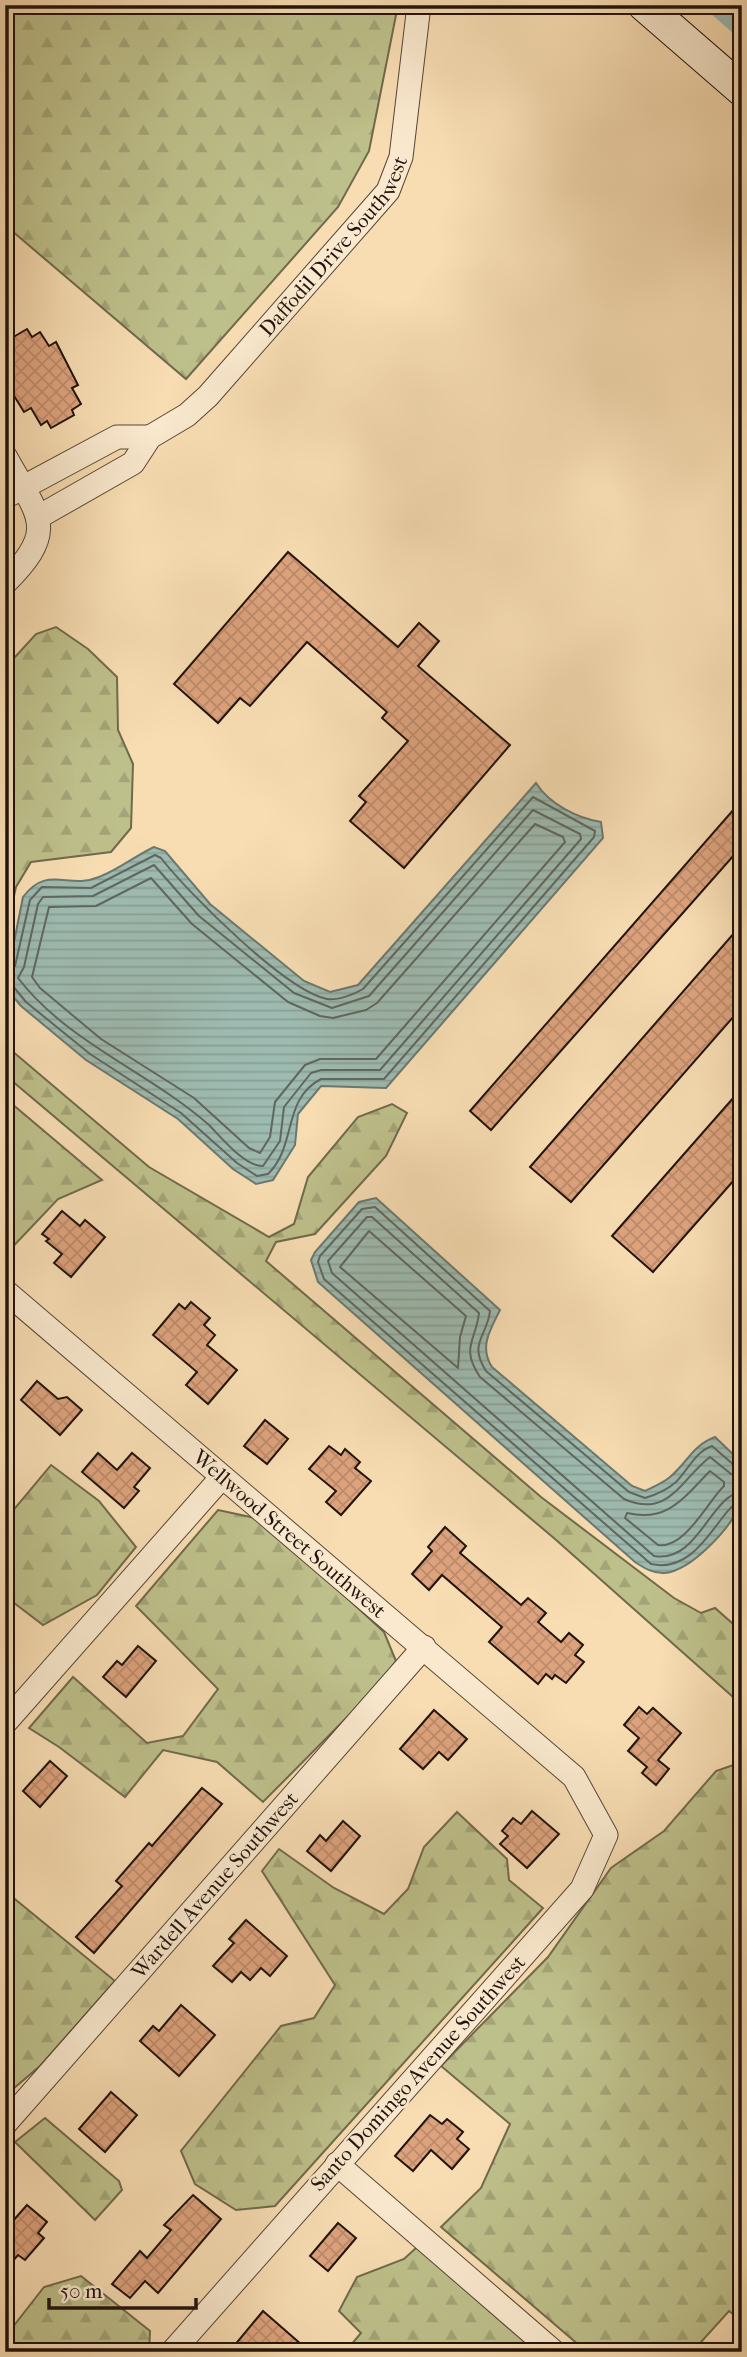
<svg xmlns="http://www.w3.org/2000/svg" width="747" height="2357" font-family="'IM FELL French Canon',serif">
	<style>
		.forest { fill: url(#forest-firs); stroke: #706a4c; stroke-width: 2 }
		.water { fill: url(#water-rules); stroke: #6c786f; stroke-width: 2 }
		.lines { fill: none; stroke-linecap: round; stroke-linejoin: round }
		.shore { stroke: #60675f; stroke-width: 2 }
		.canal { stroke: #9ebbb1; stroke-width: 21 }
		.building { fill: url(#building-cross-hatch); stroke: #21130d; stroke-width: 2 }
		.minor-casing { stroke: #574636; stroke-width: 25 }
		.secondary-casing { stroke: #21130d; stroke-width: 34 }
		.minor { stroke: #fae9ce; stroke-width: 23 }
		.secondary { stroke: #fae9ce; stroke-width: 32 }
		.labels { text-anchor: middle; stroke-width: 5; stroke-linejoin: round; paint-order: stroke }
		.street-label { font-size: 21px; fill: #21130d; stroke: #fae9ce }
	</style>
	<defs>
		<pattern id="forest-firs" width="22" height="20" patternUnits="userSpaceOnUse" patternTransform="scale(1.75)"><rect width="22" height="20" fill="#bec08b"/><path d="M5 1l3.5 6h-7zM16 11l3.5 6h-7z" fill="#a3a477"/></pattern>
		<pattern id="water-rules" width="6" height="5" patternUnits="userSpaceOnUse" patternTransform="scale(1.75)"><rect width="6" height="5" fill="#9ebbb1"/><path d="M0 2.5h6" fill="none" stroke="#88a097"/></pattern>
		<pattern id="building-cross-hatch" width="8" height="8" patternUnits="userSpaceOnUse" patternTransform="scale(1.75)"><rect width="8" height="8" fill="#dda37d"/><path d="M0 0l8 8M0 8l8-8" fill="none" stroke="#bd8b6b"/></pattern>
	</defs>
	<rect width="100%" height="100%" fill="#f8ddb3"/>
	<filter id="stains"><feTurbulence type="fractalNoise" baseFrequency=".00286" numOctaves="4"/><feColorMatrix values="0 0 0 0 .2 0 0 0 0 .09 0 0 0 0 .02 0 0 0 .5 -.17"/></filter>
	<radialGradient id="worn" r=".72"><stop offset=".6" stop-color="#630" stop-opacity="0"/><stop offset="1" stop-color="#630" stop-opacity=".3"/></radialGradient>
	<g class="forest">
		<path d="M5,5h393l-29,146 -31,56 -152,172 -181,-154z"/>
		<path d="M56,627l32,22 29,28 1,53 15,34 -2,64 -20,24 -80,10 -15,25 -11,49v-268l31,-34z"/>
		<path d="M5,1045l144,122 120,70 25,-13 14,-47 50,-60 34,-13 15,9 -21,43 -71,78 -39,8 -10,19 275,236 133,101 27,15 14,-5 26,23 1,74 -187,-166 -550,-464z"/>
		<path d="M5,1098l97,82 -44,19 -53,56z"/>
		<path d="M51,1465l48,36 37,46 -39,48 -54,30 -38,-29v-76z"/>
		<path d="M218,1510l37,8 42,34 87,80 12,29 -15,22 -118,119 -46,-40 -54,-12 -38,47 -66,-50 -30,-19 44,-51 74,66 36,-7 35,-47 -82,-83z"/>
		<path d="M742,1762v559l-13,-10 -37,41h-105l-146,-125 40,-39 29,-64 -69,-58 107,-109 63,-89 53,-37 52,-60z"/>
		<path d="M457,1812l50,47 2,21 34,28 -268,298 -39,4 -41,-26 -14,-33 100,-125 33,-8 21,-33 -73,-114 17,-22 55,39 50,26 24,-25 16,-42z"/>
		<path d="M5,1891l110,90 -75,85 -27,23 -8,-6z"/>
		<path d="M45,2118l74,63 3,9 -27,30 -80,-78z"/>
		<path d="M417,2247l125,105h-197l16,-19 -22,-22 18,-34 47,-18z"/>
		<path d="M81,2276l69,55 -1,21h-144v-15l39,-50z"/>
	</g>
	<g class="water">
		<path d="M536,783c13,21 41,35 65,39l2,16 -217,250 -65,-2 -23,28 -3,31 -22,35 -17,4 -23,-15 -55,-50 -92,-59 -65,-54 -16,-19 18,-90c25,-33 45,-7 76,-20 19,-7 36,-21 55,-30l11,4 45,53 94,77 26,11 28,-7z"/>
		<path d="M376,1198l124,112c-10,20 -21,37 -8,57l140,119 13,5c8,-4 18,-8 25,-14 17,-14 23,-32 45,-40l27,26c0,12 3,32 -2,43 -11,23 -48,64 -75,67 -11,1 -21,-5 -30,-11l-317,-280 -7,-22 4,-8 44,-50z"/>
	</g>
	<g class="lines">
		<g class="shore">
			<path d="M533,810l47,24 1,5 -201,231h-59l-10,3 -27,34 -4,34 -17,25c-18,1 -42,-29 -54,-41 -60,-53 -141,-82 -191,-147l6,-11 14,-63 5,-7 50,-1 61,-31 45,51 95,77 38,15 37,-12z"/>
			<path d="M535,824l28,13 2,5 -189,217h-56l-15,6 -30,37 -5,35 -10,16 -11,-5 -55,-50 -93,-59 -61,-51 -8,-11 17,-70 47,-1 55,-28 41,46 96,78 32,14 13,2 33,-8 11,-7z"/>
			<path d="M5,971l10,-5 15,-66 12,-13 49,1 64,-33 6,3c27,35 125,133 166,141 10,2 28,-5 36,-10l170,-192 62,34 -1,6 -210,242h-63c-39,20 -24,67 -53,95l-11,2 -20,-13 -56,-50 -91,-59 -64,-52 -14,-17 -7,-2"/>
			<path d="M369,1231l97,85 -6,21 -2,31 -118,-101z"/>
			<path d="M742,1467l-7,-1 -23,-20c-17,6 -24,24 -36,36 -8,7 -21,13 -31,16l-16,-6 -143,-121c-18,-28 1,-34 4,-60l-115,-104 -13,2 -42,47 -2,6 6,17 327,285c50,11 69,-60 91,-63"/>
			<path d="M710,1471l14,11v4c-16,15 -39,63 -66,59l-33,-27 2,-5c41,10 57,-16 83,-42z"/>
			<path d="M742,1476l-11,-2 -21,-17c-29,22 -41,62 -86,42l-144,-122c-20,-30 -4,-36 -1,-64l-107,-96h-5l-39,44 4,12 322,283c44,8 57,-62 88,-64"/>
		</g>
		<path class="canal" d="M717,5l25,22"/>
	</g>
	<g class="building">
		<path d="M27,329l5,8 8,-5 9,14 7,-4 22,43 -6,3 9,16 -9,6 2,5 -23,13 -4,-7 -6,4 -10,-17 -7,4 -19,-31v-39z"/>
		<path d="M288,552l110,95 21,-24 20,18 -21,25 92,79 -106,123 -54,-47 16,-19 -7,-6 49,-55 -26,-23 5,-6 -80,-70 -57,64 -10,-8 -22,25 -44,-39z"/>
		<path d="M742,800v46l-251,284 -21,-19z"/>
		<path d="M742,924v83l-171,195 -41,-35z"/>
		<path d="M742,1088v83l-89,101 -41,-36z"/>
		<path d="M62,1211l18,15 5,-6 20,17 -34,40 -17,-14 8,-9 -16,-13 3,-2 -7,-5z"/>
		<path d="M191,1302l19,16 -6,7 11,10 -8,10 30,25 -29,34 -22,-19 11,-13 -44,-37 26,-31 6,5z"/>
		<path d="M37,1381l21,18 9,-2 15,13 -22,25 -39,-35z"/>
		<path d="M265,1420l23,19 -21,25 -23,-18z"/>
		<path d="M329,1446l12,9 4,-6 15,13 -5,6 16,13 -30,34 -15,-13 10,-11 -27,-22z"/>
		<path d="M98,1453l19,17 15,-17 18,15 -16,19 5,4 -15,17 -42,-36z"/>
		<path d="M445,1527l21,19 -6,7 61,52 7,-7 18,15 -8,9 23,20 8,-9 14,12 -8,10 9,7 -18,21 -11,-8 -3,4 -6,-5 -8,10 -49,-42 13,-15 -60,-52 -13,15 -17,-16 20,-23 -4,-4z"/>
		<path d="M138,1646l18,15 -30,36 -23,-20 14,-16 5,4z"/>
		<path d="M639,1707l8,7 6,-6 28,25 -23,27 11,9 -13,16 -14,-12 5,-6 -19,-16 11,-13 -15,-13z"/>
		<path d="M434,1710l33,29 -19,21 -9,-8 -16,17 -23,-20z"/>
		<path d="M50,1761l17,15 -27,31 -17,-16z"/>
		<path d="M202,1788l20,16 -128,149 -18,-16 46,-51 -6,-5 33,-38 3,3z"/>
		<path d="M532,1811l27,23 -32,34 -27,-24 8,-8 -6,-5 11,-13 8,6z"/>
		<path d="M343,1821l17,15 -29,35 -24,-20 13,-16 6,6z"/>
		<path d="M246,1920l41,36 -17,20 -9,-8 -11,12 -9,-8 -9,10 -19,-16 21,-23 -5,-4z"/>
		<path d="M181,2005l34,30 -36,41 -39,-35 13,-15 6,5z"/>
		<path d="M111,2092l26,23 -32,37 -26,-23z"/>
		<path d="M430,2115l12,9 5,-5 16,13 -6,7 12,10 -17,20 -21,-19 -18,21 -18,-15z"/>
		<path d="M193,2195l28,24 -63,74 -13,-12 -15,17 -18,-14 28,-33 7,7 24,-28 -7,-5z"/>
		<path d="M27,2205l20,17 -9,11 6,5 -19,22 -7,-5 -13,15v-40z"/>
		<path d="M338,2223l18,15 -28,33 -18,-15z"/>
		<path d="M263,2311l47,41h-81z"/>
	</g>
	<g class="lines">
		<defs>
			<g id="minor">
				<path d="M5,456c32,59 56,72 0,127"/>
				<path d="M5,497l112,-60h33"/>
				<path id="s1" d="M40,516l93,-53 17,-26 37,-22 21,-19 180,-205 13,-34 18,-152"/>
				<path id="s2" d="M5,1291l569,486 32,58 -24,54 -410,463"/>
				<path d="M5,1723l217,-246"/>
				<path id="s3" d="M5,2124l419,-477"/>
				<path d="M337,2164l217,188"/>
			</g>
			<path id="secondary" d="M644,5l98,85"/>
		</defs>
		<use href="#minor" class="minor-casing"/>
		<use href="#secondary" class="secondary-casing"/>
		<use href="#minor" class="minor"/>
		<use href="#secondary" class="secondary"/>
	</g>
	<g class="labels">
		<g class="street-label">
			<text dy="7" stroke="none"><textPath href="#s1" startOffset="406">Daffodil Drive Southwest</textPath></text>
			<text dy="7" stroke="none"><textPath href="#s2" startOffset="374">Wellwood Street Southwest</textPath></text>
			<text dy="7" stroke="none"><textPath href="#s3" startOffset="318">Wardell Avenue Southwest</textPath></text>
			<text transform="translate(418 2073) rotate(-48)" y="7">Santo Domingo Avenue Southwest</text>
		</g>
	</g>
	<rect width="747" height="2357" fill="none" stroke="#f8ddb3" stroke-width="28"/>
	<rect x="7" y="7" width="733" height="2343" fill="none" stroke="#21130d" stroke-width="3.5"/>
	<rect x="14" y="14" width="719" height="2329" fill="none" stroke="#21130d" stroke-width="2"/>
	<path d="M49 2298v10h147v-10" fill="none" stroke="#21130d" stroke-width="3.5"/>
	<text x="60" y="2298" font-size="21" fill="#21130d" stroke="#fae9ce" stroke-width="5" paint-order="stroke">50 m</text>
	<rect width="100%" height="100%" filter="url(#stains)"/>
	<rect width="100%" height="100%" fill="url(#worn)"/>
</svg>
